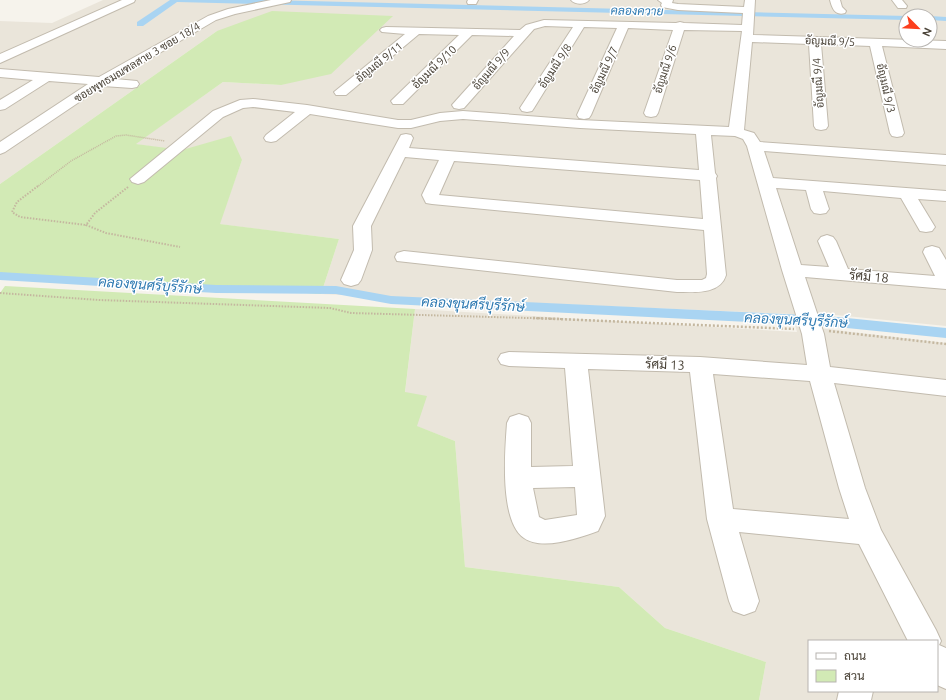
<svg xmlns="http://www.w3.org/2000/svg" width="946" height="700" font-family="Ubuntu,Sarabun,sans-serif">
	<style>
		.residential { fill: #eae5da; fill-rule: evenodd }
		.green { fill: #d2eab5 }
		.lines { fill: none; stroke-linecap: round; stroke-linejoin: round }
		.canal { fill: #a9d4f2; fill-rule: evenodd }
		.minor-casing { stroke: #c2bbae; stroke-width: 2 }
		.path-far2 { stroke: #c4b79f; stroke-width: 1.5; stroke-dasharray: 1 1; stroke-linecap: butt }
		.path-far1 { stroke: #c4b79f; stroke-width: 2; stroke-dasharray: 1.5 1.5; stroke-linecap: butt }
		.path { stroke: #c4b79f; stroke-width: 2.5; stroke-dasharray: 2 2; stroke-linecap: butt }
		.minor { fill: #fff; fill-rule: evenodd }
		.labels { text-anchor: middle; stroke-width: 3; stroke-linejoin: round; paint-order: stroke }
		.far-street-label { font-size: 11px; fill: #4b4439; stroke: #fff }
		.far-water-label { font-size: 12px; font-style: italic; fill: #2e7ab2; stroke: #fff }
		.street-label { font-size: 13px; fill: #4b4439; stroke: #fff }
		.water-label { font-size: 14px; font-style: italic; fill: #2e7ab2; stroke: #fff }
	</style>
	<rect width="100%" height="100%" fill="#f6f3ec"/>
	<path class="residential" d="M103,0h843v326l-130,-13 2,15 128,15v357h-187l7,-38 -101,-34 -46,-41 -154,-20 -10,-126 -39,-15 -11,-33 10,-84 382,23 -5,-18 -471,-20 18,-55 -120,-15 23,-64 -107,-16 88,-62 58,3 -64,-54 -217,153v-163l52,2zM906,16h24v24h-24zM809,641h128v50h-128z"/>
	<g class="green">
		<path d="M272,11l121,5 -62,58 -50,11 -58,-3 -87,62 46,6 49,-14 11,24 -22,64 119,15 -18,55 -321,-21v-89l217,-153z"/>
		<path d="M5,286l410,23 -10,83 22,4 -10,30 38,15 10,126 154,20 46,41 101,34 -7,38h-759v-407z"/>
	</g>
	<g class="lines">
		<g class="canal">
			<path d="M170,0h97l640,16h-1v4l-729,-18 -34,24h-6v-4z"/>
			<path d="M929,16h1l16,1v4l-16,-1v-4z"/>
			<path d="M0,272l216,13 120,1 55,10 436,20 119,12v10l-119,-12 -436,-22 -55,-10 -120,-1 -216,-13z"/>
		</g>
		<defs>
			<g id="minor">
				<path d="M122,0h13l-1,2 -134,61v-9z"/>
				<path d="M271,0h20l-1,2 -55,12 -19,6 -101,59 22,2 2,3 -2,3 -5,1 -29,-2 -98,66 -5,2v-12l88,-58 -39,-3 -44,28 -5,1v-10l33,-20 -33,-3v-8l99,8 109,-61 20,-7z"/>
				<path d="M468,0h10l-2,4h-8l-1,-2z"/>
				<path d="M571,0h18c-4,5 -14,5 -18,0z"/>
				<path d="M658,0h15l-1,3 6,1 66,3 1,-7h10l-2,35 193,6v8l-64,-3 22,87 -2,3 -5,1 -5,-1 -2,-3 -20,-87 -49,-2 7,82 -2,3 -5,1 -5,-1 -2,-3 -5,-82 -57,-2 -8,88 10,3 6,9 186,13v10l-182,-14 9,27 173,13v10l-28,-2 17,28 -3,4 -6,1 -6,-1 -19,-33 -78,-7 6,18 -3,4 -6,1 -6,-1 -3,-4 -5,-19 -30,-2 25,77 28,2 -11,-26 3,-4 6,-2 6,2 3,4 12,28 87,7 -12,-24 2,-4 7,-2 7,2 7,12v29l-141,-12 19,57 6,33 116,13v16l-112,-13 31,105 16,42 55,100 5,11 -2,4 7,3v41l-9,-4v-44h-29l-49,-97 -120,-12 20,69 -4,10 -11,4 -11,-4 -4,-10 -22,-82 -17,-147 -102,-3 17,147 -7,15c-19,7 -56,20 -74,7 -25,-17 -19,-88 -17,-115l3,-6 9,-3 9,3 3,6v44l42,-1 -8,-98 -56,-2 -8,-2 -3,-5 3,-5 8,-2 191,5 107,8 -5,-31 -20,-64 -35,-124 -4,-7 -8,-3 -24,-1 4,38 2,3 -1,2 10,97c-6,20 -32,17 -49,17l-280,-31 -2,-4 2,-4 7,-2 273,29h25l4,-2 1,-4 -3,-44 -272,-26 -6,-1 -4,-8 17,-35 -34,-3 -34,69 1,24 -11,30 -3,4 -7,2 -7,-2 -3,-4 13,-30 -1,-24 48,-91 5,-1 5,1 2,3 -4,10 290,22 -3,-36 -116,-6 -117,-9 -23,2 -29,7h-13l-88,-14 -34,27 -5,1 -5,-1 -2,-3 2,-3 29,-23 -42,-5 -10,1 -20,9 -79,65 -6,2 -6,-2 -2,-3 83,-68 27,-11 13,-1 54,6 91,15h13l29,-7 23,-2 117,9 149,7 13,-96 -58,-1 -26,83 -2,3 -5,1 -5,-1 -2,-3 29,-83 -45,-2 -37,87 -2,3 -5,1 -5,-1 -2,-3 40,-87 -33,-1 -50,81 -2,3 -5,1 -5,-1 -2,-3 53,-81 -28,-1 -11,3 -70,79 -5,1 -5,-1 -2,-3 62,-69 -42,-1 -69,69h-10l-2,-3 68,-66 -40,-1 -73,61h-10l-2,-3 71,-58 -23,-2 -2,-2 2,-2 4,-1 134,3 6,-5 18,-5 132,3 4,-1 4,1 58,2 1,-12 -65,-3 -16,-3 -1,-2 1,-2zM454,161l246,19 3,39 -264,-24zM713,374l97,7 29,107 10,31 -116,-10zM575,487l2,28 -32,5 -6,-3 -6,-29z"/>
				<path d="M830,0h10l2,7 4,4 -1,2c-10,3 -13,-5 -15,-13z"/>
				<path d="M892,0h10l5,6 -1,2h-8z"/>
				<path d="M839,691h34l-2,9h-34z"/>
			</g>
		</defs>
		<use href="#minor" class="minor-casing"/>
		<path class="path-far2" d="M37,187l34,-26 45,-25 10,-1 39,6"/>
		<g class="path-far1">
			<path d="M38,186l-21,16 -5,10 8,5 66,8"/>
			<path d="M128,187l-33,26 -9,12 20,8 74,14"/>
			<path d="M0,293l99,7 231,8 21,5 212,6"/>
		</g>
		<g class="path">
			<path d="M533,318l261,11"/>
			<path d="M829,331l117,13"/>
		</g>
		<use href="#minor" class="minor"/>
	</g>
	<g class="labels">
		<g class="far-street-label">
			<text transform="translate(830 41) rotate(2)" y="4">อัญมณี 9/5</text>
			<text transform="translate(137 62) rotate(-31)" y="4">ซอยพุทธมณฑลสาย 3 ซอย 18/4</text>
			<text transform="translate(379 62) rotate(-39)" y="4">อัญมณี 9/11</text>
			<text transform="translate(555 66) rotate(-57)" y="4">อัญมณี 9/8</text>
			<text transform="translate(434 67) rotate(-44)" y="4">อัญมณี 9/10</text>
			<text transform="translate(491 69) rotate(-49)" y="4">อัญมณี 9/9</text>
			<text transform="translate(665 69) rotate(-72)" y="4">อัญมณี 9/6</text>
			<text transform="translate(604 70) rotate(-65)" y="4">อัญมณี 9/7</text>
			<text transform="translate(818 83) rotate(-94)" y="4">อัญมณี 9/4</text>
			<text transform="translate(886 88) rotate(77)" y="4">อัญมณี 9/3</text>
		</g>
		<g class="far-water-label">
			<text transform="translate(637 11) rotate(1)" y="4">คลองควาย</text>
		</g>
		<g class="street-label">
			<text transform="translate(869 276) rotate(5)" y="5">รัศมี 18</text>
			<text transform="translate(665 364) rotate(2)" y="5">รัศมี 13</text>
		</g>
		<g class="water-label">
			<text transform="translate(150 285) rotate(4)" y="5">คลองขุนศรีบุรีรักษ์</text>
			<text transform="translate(473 304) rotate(3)" y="5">คลองขุนศรีบุรีรักษ์</text>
			<text transform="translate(796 320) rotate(3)" y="5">คลองขุนศรีบุรีรักษ์</text>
		</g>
	</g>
	<rect x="808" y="640" width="130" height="52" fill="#ffffff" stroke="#b7b4b0"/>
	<rect x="816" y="653" width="20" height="6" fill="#ffffff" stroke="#b7b4b0"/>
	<text x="844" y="660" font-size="12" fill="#4b4439">ถนน</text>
	<rect x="816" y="670" width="20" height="12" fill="#d2eab5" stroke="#b7b4b0"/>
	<text x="844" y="680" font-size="12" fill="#4b4439">สวน</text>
	<g transform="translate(918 28) rotate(114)"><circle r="19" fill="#ffffff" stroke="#b7b4b0"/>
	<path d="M0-3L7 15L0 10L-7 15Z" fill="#fc3f1d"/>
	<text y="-6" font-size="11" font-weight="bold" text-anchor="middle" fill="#4b4439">N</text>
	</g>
</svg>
